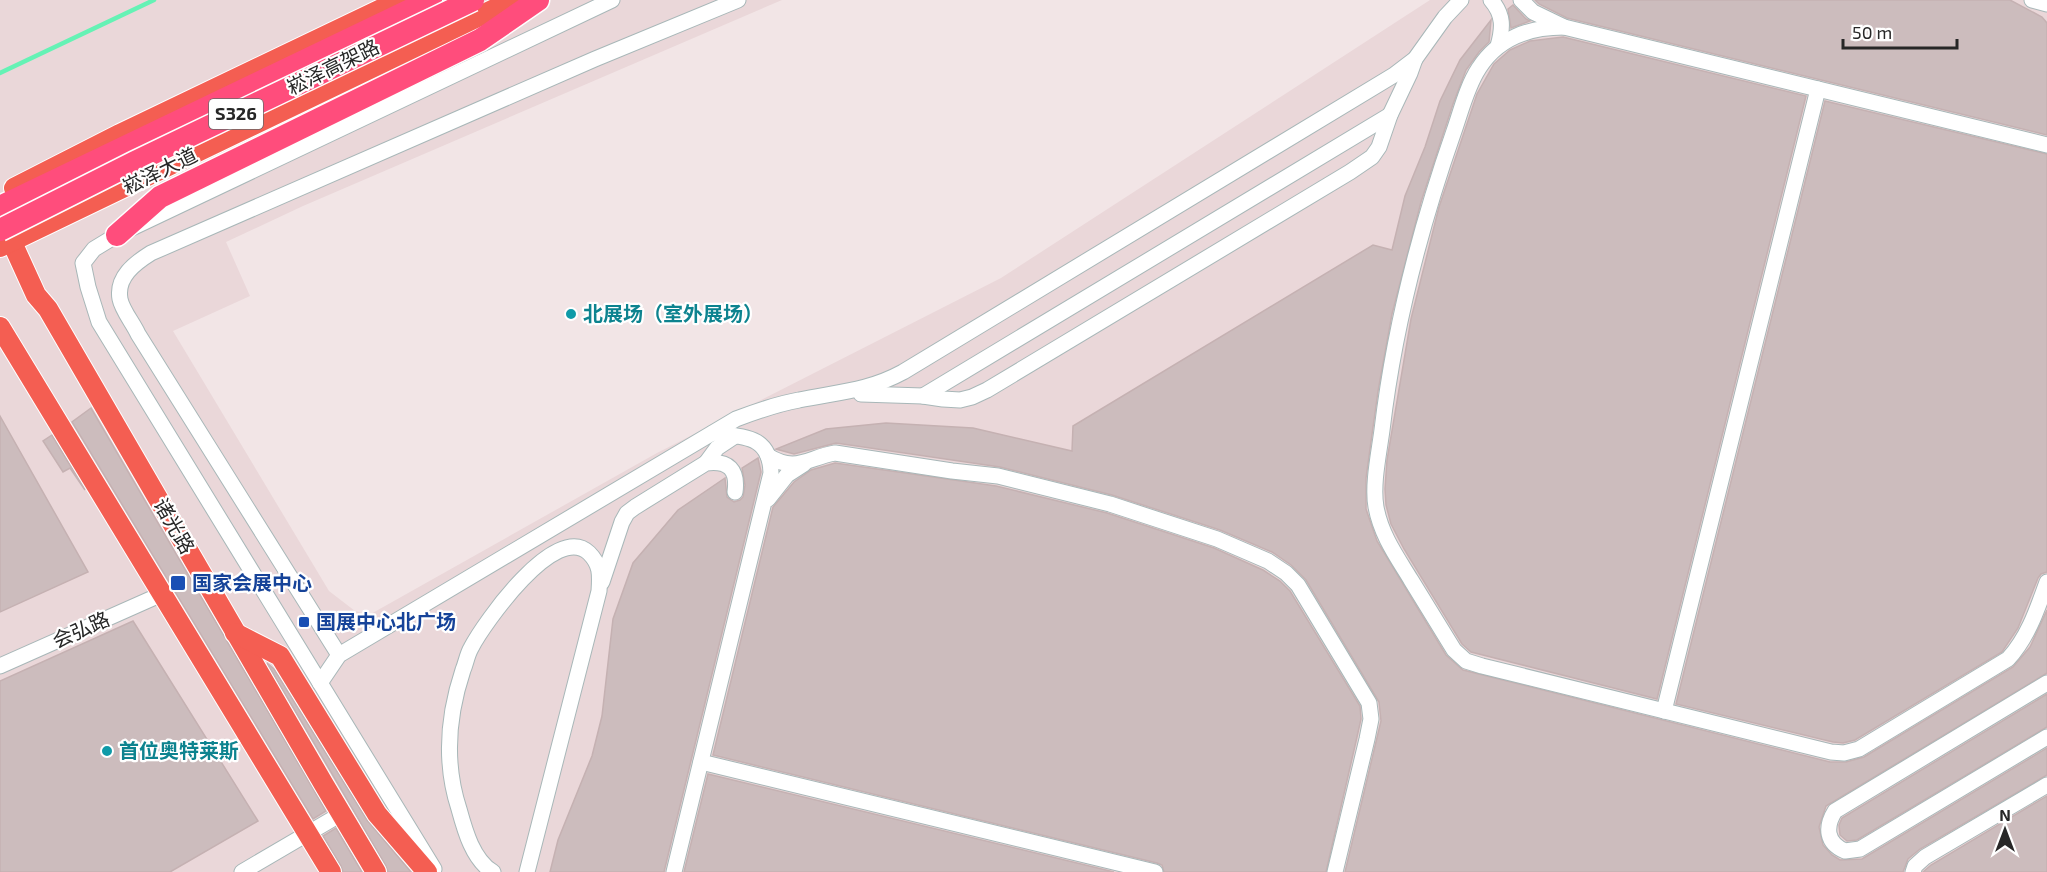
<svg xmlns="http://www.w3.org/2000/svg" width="2047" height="872" font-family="'Exo 2','Noto Sans SC',sans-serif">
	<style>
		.plaza { fill: #f2e5e6 }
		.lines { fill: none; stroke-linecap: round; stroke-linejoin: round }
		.stream { stroke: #65f2b5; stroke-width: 4.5 }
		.building { fill: #ccbcbd; stroke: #c5b1b2; stroke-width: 1.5 }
		.minor-casing { stroke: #a8b7b8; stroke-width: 17 }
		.major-casing { stroke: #fff; stroke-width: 22 }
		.highway-casing { stroke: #fff; stroke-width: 25 }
		.minor { stroke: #fff; stroke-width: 15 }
		.major { stroke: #f45e52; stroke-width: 20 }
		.highway { stroke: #ff4d7c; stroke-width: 22 }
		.highway-bridge-casing { stroke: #fff; stroke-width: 25; stroke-linecap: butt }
		.highway-bridge { stroke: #ff4d7c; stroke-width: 22 }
		.culture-dot { fill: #0f9aa8; stroke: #fff; stroke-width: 2 }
		.transit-dot { fill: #1a4fb4; stroke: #fff; stroke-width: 2 }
		.labels { text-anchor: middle; stroke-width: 4.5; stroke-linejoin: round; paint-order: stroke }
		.shield { fill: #fff; stroke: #686868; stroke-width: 1.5 }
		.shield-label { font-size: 18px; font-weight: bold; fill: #272727 }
		.street-label { font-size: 20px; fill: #272727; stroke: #fff }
		.culture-label { font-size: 20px; font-weight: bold; fill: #0d838f; stroke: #fff; text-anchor: start }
		.transit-label { font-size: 20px; font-weight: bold; fill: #164399; stroke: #fff; text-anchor: start }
	</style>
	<rect width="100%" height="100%" fill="#ead7d9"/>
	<path class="plaza" d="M782,0h648l-429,278 -344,175 -288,162 -14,-4 -26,-20 -156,-260 77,-35 -24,-54 77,-36z"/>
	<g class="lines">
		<path class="stream" d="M0,73l154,-73"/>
	</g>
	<g class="building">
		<path d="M1535,0h475l32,17 5,6v112l-480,-117 -28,-14z"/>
		<path d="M1513,5l13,14 4,2 -19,7 -3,-19z"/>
		<path d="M1491,20l-2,22 -10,10 -13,18 -13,34 -32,98 -29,112 -14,77 -12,87v31l11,32 69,114 17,15 367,92h16l18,-5 149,-90 17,-20 17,-37v63l-221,133 -7,21 4,18 9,10 8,5 22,-1 185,-111v27l-127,74 -12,10 -5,13h-558l36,-151 -2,-19 -73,-122 -15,-15 -19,-13 -52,-22 -108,-35 -112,-28 -164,-24 -42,11 -18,-5 50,-20 60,-6 87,5 99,23 1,-25 300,-181 19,5 13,-54 20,-49 15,-46 20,-41z"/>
		<path d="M1563,37l243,59 -149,603 -186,-47 -9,-8 -58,-95 -13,-25 -5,-19 -1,-16 2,-29 24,-141 28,-112 38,-113 17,-30 16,-14 20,-9z"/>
		<path d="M1825,101l222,53v418l-6,2 -3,4 -20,50 -16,24 -147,88 -12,3 -10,-1 -157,-38z"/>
		<path d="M91,408l235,403 -13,8 -241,-397z"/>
		<path d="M0,416l88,156 -88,40z"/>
		<path d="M52,435l33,55 -15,-22 -7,4 -20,-31z"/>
		<path d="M758,458l3,14 -97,400h-114l8,-32 34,-84 10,-40 11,-97 20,-56 45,-53 47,-32 2,19 7,5 6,-2 3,-3 2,-12 -3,-17z"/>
		<path d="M835,463l161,23 111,27 107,35 49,22 17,11 10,10 70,115 1,13 -4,18 -31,135h-162l-2,-7 -5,-2 -444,-108 60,-248 21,-25 17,-12z"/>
		<path d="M133,621l125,200 -88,51h-170v-191z"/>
		<path d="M267,663l7,6 93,151 44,52h-23l-2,-6z"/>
		<path d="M2047,694v33l-190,113 -10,1 -7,-6 -1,-10 3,-7z"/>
		<path d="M708,774l406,98h-430z"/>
		<path d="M2047,796v76h-124l8,-7z"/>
		<path d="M336,828l26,44h-19l-2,-6 -18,-30z"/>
	</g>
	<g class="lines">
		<defs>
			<g id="minor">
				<path d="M1491,0c13,15 12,28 7,46"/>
				<path d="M1521,0l12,12 31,15 483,118"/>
				<path d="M2032,0l15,4"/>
				<path d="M1564,27c-34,0 -66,11 -85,41 -12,18 -18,43 -25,63 -34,97 -60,198 -72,299 -3,23 -10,55 -6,77 5,28 21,50 35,73 14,23 29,47 43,70l12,11 16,5 349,86 13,1 15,-4 149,-90c20,-22 29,-49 39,-77"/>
				<path d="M861,394l62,2 20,3 17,1 12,-3 15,-7 363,-218 22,-15 7,-10 11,-32 20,-42 5,-14"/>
				<path d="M923,396l467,-281"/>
				<path d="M768,456c28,17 39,2 67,-3l117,18 46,5 112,28 107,35 51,22 18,12 12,12 71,118 2,16 -4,20 -32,133"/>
				<path d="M706,463l11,-15 18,-12"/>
				<path d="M768,499l19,-24 17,-11"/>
				<path d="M602,582l20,-60 5,-9 8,-6 71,-44c23,-3 32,7 29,29"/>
				<path d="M339,655l-201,-321c-5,-11 -16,-24 -18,-35 -4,-22 15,-36 31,-46l444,-194 143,-59"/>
				<path d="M0,666l162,-72"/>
				<path d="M320,683l19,-28 397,-236c21,-8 41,-15 63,-19 39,-8 69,-9 104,-28l491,-297 21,-16 30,-42 16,-17"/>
				<path d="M2047,683l-212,128c-10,16 -9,32 10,40l15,-2 187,-112"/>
				<path d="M1664,711l154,-622"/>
				<path d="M701,762l454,110"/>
				<path d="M434,869l-335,-547 -11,-35 -5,-24 11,-14 23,-14 495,-235"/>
				<path d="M242,872l99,-58"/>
				<path d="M493,872c-20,-12 -28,-41 -34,-63 -15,-46 -11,-94 4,-139 3,-7 4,-15 8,-22 13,-25 85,-127 118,-95 12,12 11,22 10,38l-72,281"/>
				<path d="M674,872l97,-399c-1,-39 -29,-36 -58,-40"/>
				<path d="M1913,872l2,-6 10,-9 122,-72"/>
			</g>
			<g id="major">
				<path d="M14,188l106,-54 280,-134"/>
				<path d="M0,216l36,79 12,14 275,474 53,89"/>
				<path d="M0,247l513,-247"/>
				<path d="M0,327l331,545"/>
				<path d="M235,633l45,23 97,158 50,58"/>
			</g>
			<g id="highway">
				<path d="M0,207l431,-207"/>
				<path d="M117,235l43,-38 320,-157 58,-40"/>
			</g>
		</defs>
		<use href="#minor" class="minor-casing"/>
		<use href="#major" class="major-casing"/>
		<use href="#highway" class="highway-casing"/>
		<use href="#minor" class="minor"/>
		<use href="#major" class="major"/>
		<use href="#highway" class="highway"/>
		<defs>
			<path id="highway-bridge" d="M0,230l135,-68 338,-162"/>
		</defs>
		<use href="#highway-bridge" class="highway-bridge-casing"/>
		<use href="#highway-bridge" class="highway-bridge"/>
	</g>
	<g class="culture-dot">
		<circle cx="571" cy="314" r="6"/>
		<circle cx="107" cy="751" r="6"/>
	</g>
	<g class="transit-dot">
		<rect x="170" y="575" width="16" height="16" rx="3"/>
		<rect x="298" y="616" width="12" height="12" rx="3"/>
	</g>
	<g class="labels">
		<rect class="shield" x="209" y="99" width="54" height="30" rx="4.5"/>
		<g class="shield-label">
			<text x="236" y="120">S326</text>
		</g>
		<g class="street-label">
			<text transform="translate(333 67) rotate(-26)" y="7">崧泽高架路</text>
			<text transform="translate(160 171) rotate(-26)" y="7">崧泽大道</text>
			<text transform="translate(174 526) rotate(60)" y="7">诸光路</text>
			<text transform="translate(81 630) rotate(-24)" y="7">会弘路</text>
		</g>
		<g class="culture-label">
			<text x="583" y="321">北展场（室外展场）</text>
			<text x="119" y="758">首位奥特莱斯</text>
		</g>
		<g class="transit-label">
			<text x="192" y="590">国家会展中心</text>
			<text x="316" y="629">国展中心北广场</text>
		</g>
	</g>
	<g transform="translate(2005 830)" stroke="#ffffff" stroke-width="4.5" paint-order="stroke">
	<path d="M0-4.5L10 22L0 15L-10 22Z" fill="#272727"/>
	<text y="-9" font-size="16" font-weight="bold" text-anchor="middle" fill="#272727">N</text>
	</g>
	<path d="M1843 39v9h114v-9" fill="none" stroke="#272727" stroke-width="3"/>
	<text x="1852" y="39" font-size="18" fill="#272727" stroke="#ffffff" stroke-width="4.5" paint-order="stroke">50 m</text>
</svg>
